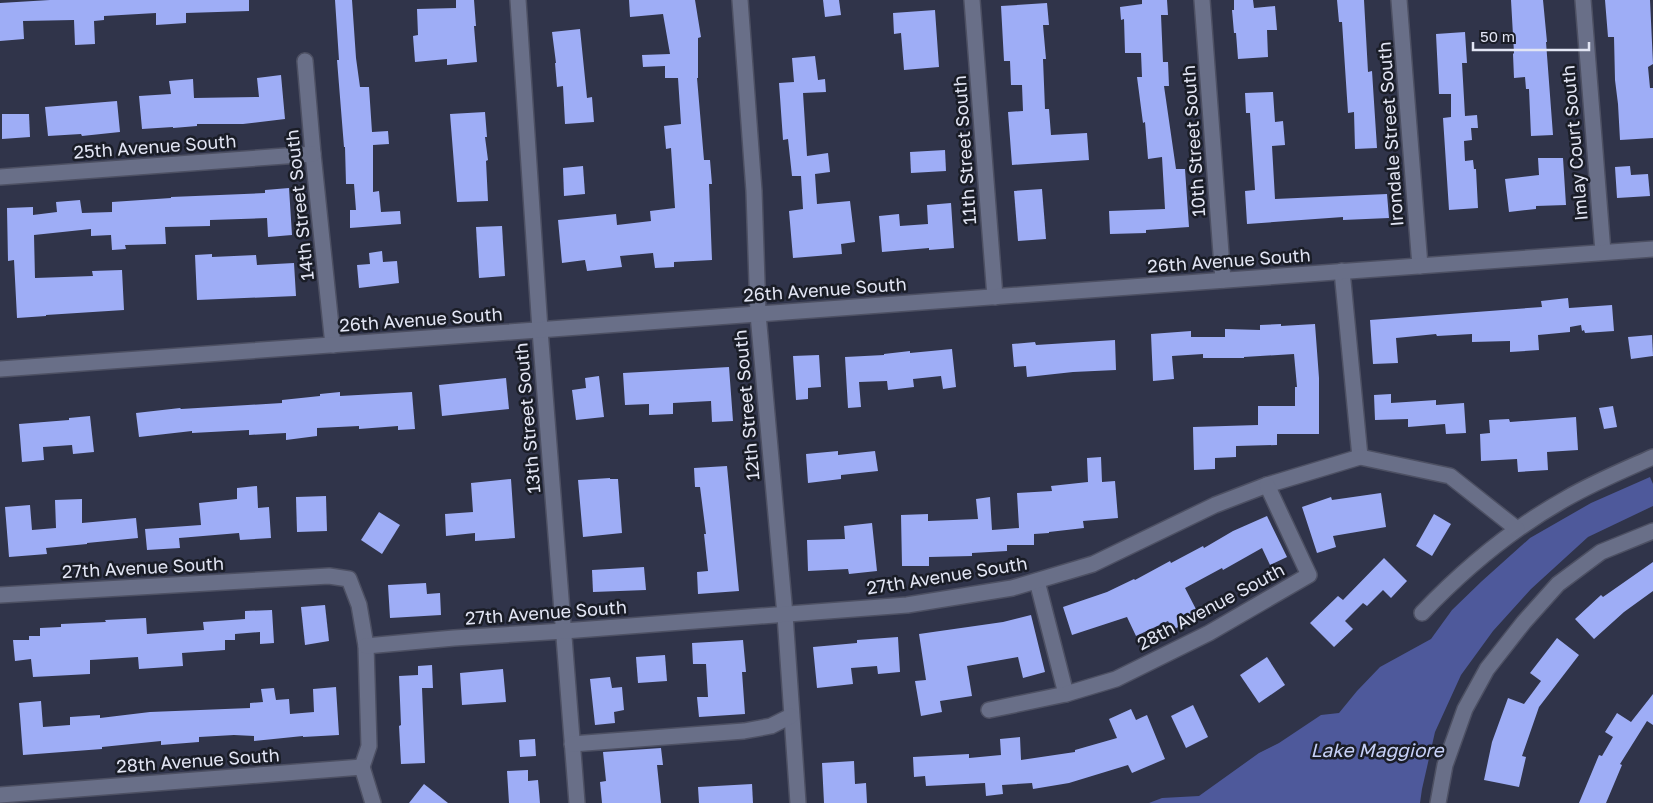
<svg xmlns="http://www.w3.org/2000/svg" width="1653" height="803" font-family="'Golos Text',sans-serif">
	<style>
		.water { fill: #4e599b }
		.building { fill: #9eadf6 }
		.lines { fill: none; stroke-linecap: round; stroke-linejoin: round }
		.minor-casing { stroke: #4d5063; stroke-width: 18 }
		.minor { stroke: #696f88; stroke-width: 15 }
		.labels { text-anchor: middle; stroke-width: 5; stroke-linejoin: round; paint-order: stroke }
		.street-label { font-size: 18px; fill: #e2e5f4; stroke: #1a1d27 }
		.water-label { font-size: 19px; font-style: italic; fill: #c6d0f6; stroke: #1a1d27 }
	</style>
	<rect width="100%" height="100%" fill="#30344a"/>
	<path class="water" d="M1650,477l3,7v22l-65,31 -57,52 -38,42 -32,44 -26,57 -13,57 -2,14h-271l13,-5 37,-2 60,-43 20,-10 42,-28 18,-2 18,-22 23,-24 51,-28 21,-29 30,-29 48,-43 61,-35z"/>
	<g class="building">
		<path d="M50,0h199v11l-63,2v10l-30,2v-12l-52,3v4l-10,1 1,23 -20,1 -1,-25 -51,1 1,18 -24,2v-38z"/>
		<path d="M335,0h17l4,58 4,29h9l3,45 16,-1 1,13 -16,1v47l6,-1 2,21 19,-1 1,13 -51,4v-18h6l-2,-26h-8l-1,-37h-1l-7,-87h2z"/>
		<path d="M456,0h18l2,26h-2l3,36 -30,3v-6l-32,3 -2,-26 5,-1 -1,-26 39,-1z"/>
		<path d="M629,0h66l6,37 -3,1v40h-1l7,82h6l2,24h-3l3,76 -38,2v5l-19,1 -2,-15 -33,3 2,11 -35,4 -2,-11 -23,3 -4,-43 58,-6 1,11 34,-4 -1,-10 25,-3 -4,-60 -5,1 -2,-23 17,-2 -3,-46h-13v-12l-22,1 -1,-12 28,-1 -7,-40 -33,3z"/>
		<path d="M823,0h16l2,15 -16,2z"/>
		<path d="M1142,0h25l1,15h-7l2,47h5l1,24h-5l12,83h9l4,58 -43,3v3l-36,1 -1,-23 56,-2 -3,-52 -14,2 -3,-37 -2,1 -6,-46h5l-1,-24h-16l-1,-34 -3,1 -1,-13 22,-3z"/>
		<path d="M1234,0h19l1,8 21,-2 2,24h-10l1,27 -30,2 -2,-26h-2l-2,-23h2z"/>
		<path d="M1337,0h27l4,72 4,-1 5,77 -22,1 -1,-37 -6,1 -6,-91h-3z"/>
		<path d="M1511,0h32l4,42h-1l7,93 -22,1 -2,-47h-3l-1,-12 -11,1 -1,-24 1,-1z"/>
		<path d="M1605,0h45l3,64 -5,3 2,21h3v50l-33,2 -2,-36 -3,-24 -1,-43h-6z"/>
		<path d="M1047,3l2,22h-6l3,34h-3l2,50h4l2,26 36,-2 2,27 -77,5 -4,-53 15,-1 -1,-26h-11l-1,-24h-6l-3,-55z"/>
		<path d="M935,10l4,57 -35,3 -3,-37 -7,1 -1,-21z"/>
		<path d="M580,29l7,69 5,-1 2,25 -29,2 -2,-38 -6,1 -2,-24h1l-4,-31z"/>
		<path d="M1465,32l2,31h-5l3,53 12,-1 1,13h-7l1,12 -8,1 1,20 8,-1 1,9h2l2,39 -29,2 -6,-92 8,-1v-23h-12l-3,-60z"/>
		<path d="M815,56l3,24 7,-1 1,13 -23,1 4,63 21,-3 2,19 -15,2 2,30 33,-3 5,41 -14,2 1,10 -49,4 -4,-47 14,-2 -2,-33h-9l-4,-37 -5,1 -4,-57 15,-1 -2,-24z"/>
		<path d="M281,75l4,44 -42,5h-46v2l-24,2v-1l-31,2 -3,-33 32,-2 -2,-13 24,-2 1,19 65,-1 -2,-19z"/>
		<path d="M1273,92l2,30 8,-1 2,24 -13,1 3,53 112,-5 2,24 -46,2v-3l-96,7 -2,-33 10,-1 -5,-77h-4l-1,-20z"/>
		<path d="M117,101l3,31 -38,4 -1,-2 -33,2 -3,-29z"/>
		<path d="M485,112l2,25h-2l3,23 -2,1 2,40 -31,1 -7,-88z"/>
		<path d="M2,114h27l1,23 -28,2z"/>
		<path d="M945,150l1,21 -35,2 -1,-21z"/>
		<path d="M1538,158h25l3,47 -30,1v3l-27,3 -4,-33 34,-4z"/>
		<path d="M583,166l2,28 -21,2 -1,-28z"/>
		<path d="M1630,166l1,9 17,-1 2,22 -33,2 -2,-31z"/>
		<path d="M289,188l3,47 -24,2 -1,-19 -57,2v6l-45,1 1,17 -41,1 1,4 -14,1 -1,-15 -20,1v-7l-57,6 1,43 58,-2 -1,-5 30,-1 2,40 -78,5v1l-29,2 -3,-58 -6,1 -1,-53 26,-1v8l24,-3 -1,-10 24,-2 2,13 30,-1v-10l59,-4v-1l94,-4v-3z"/>
		<path d="M1042,189l4,50 -28,2 -4,-50z"/>
		<path d="M951,203l3,45 -25,2v-2l-47,4 -3,-36 20,-2 1,12 28,-2 -1,-19z"/>
		<path d="M502,226l3,50 -26,2 -3,-51z"/>
		<path d="M382,251l1,11 14,-1 2,22 -40,5 -2,-23 13,-1 -1,-11z"/>
		<path d="M212,254v3l44,-2 1,10 37,-2 2,33 -99,4 -2,-45z"/>
		<path d="M1568,298l1,10 43,-3 2,26 -29,2 -1,-3 -2,1 -1,-6 -11,2v5l-32,3 1,15 -29,2v-11l-38,1v-8l-35,2 -1,-2 -40,4 2,25 -25,1 -3,-44 172,-13 -1,-6z"/>
		<path d="M1281,324v2l34,-2 4,54v56h-42v11l-41,1v11l-21,1v11l-21,1 -1,-43 65,-2v-19h37v-19h2l-3,-33 -50,3v1h-41v-4l-31,2 2,23 -21,2 -2,-47 40,-3v6h34v-8l35,1v-5z"/>
		<path d="M1652,335l1,21 -22,3 -3,-22z"/>
		<path d="M1115,340l1,30 -43,2 -46,5 -1,-11 -12,1 -2,-23 23,-2 1,3z"/>
		<path d="M952,349l4,38 -13,2 -2,-13 -28,3 1,8 -26,3 -1,-9 -28,1 2,25 -13,1 -3,-51 39,-2v-1l26,-3v2z"/>
		<path d="M819,355l2,32 -13,1v11l-12,1 -3,-44z"/>
		<path d="M729,367l4,54 -21,1 -1,-21 -38,2v11l-24,1v-11l-24,1 -2,-32z"/>
		<path d="M599,376l5,41 -28,3 -4,-30 14,-2 -1,-10z"/>
		<path d="M506,378l3,31 -67,7 -3,-31z"/>
		<path d="M340,392v4l72,-4 3,37 -17,1v-4l-39,3v-3l-42,2v8l-31,4v-7l-37,2v-5l-57,3v-2l-53,6 -3,-24 44,-5 1,1 101,-6v-3l38,-4v-2z"/>
		<path d="M1391,394v9l45,-3v5l28,-2 2,30 -20,1 -1,-10 -37,3v-8l-33,1 -1,-25z"/>
		<path d="M1613,406l4,21 -13,2 -5,-21z"/>
		<path d="M90,416l4,36 -21,2 -1,-9 -29,2 1,13 -22,2 -3,-38 50,-4v-2z"/>
		<path d="M1576,417l2,33 -31,2 1,18 -30,2 -1,-13 -36,2 -1,-27 10,-1 -1,-13 20,-1 1,3z"/>
		<path d="M838,451v4l37,-4 3,20 -37,4v4l-33,4 -2,-29z"/>
		<path d="M1101,457l1,25 13,-1 3,37 -35,3 1,7 -35,4v1l-15,1v11h-27v6l-35,2v3l-43,1v9h-27l-1,-51 27,-1v7l50,-2 -2,-20 14,-2 2,33 27,-2 -2,-35 35,-2 -1,-5 37,-4 -1,-24z"/>
		<path d="M727,466l12,125 -41,3 -1,-22 11,-1 -4,-37h2l-6,-47h-5l-1,-19z"/>
		<path d="M610,478v1h8l4,54 -39,4 -5,-57z"/>
		<path d="M511,479l4,59 -40,3v-8l-29,3 -1,-22 28,-2 -2,-29z"/>
		<path d="M257,486l1,22 11,-1 2,31 -31,2 -1,-7 -60,5 1,10 -33,2 -2,-21 56,-4 -2,-22 38,-4v-11z"/>
		<path d="M1381,493l5,34 -53,9 3,11 -19,6 -15,-46 29,-10 1,3z"/>
		<path d="M326,496l1,35 -30,1 -1,-35z"/>
		<path d="M82,499v24l54,-5 2,20 -51,5v1l-41,4 1,6 -38,3 -4,-50 25,-2 2,25 24,-2 -1,-28z"/>
		<path d="M379,512l21,13 -18,29 -21,-14z"/>
		<path d="M1434,514l17,10 -19,32 -16,-10z"/>
		<path d="M1267,516l20,41 -17,8 -8,-17 -39,22 -1,-2 -37,20 14,27 -26,15 -5,-9 -32,15 -9,-19 -55,18 -9,-28 44,-15 27,-13 1,1 35,-19 1,2 32,-17 1,2 29,-17z"/>
		<path d="M872,523l5,48 -28,3 -1,-5 -40,2 -1,-31 38,-1 -1,-13z"/>
		<path d="M1384,558l23,23 -16,17 -8,-8 -16,16 -4,-3 -18,18 8,8 -19,18 -24,-24 28,-27 5,4z"/>
		<path d="M1653,562v29l-29,21 -30,27 -19,-20 26,-24 2,2z"/>
		<path d="M644,567l2,23 -53,2 -1,-22z"/>
		<path d="M426,583l1,11 13,-1 1,22 -51,3 -2,-33z"/>
		<path d="M325,605l4,36 -24,4 -4,-38z"/>
		<path d="M272,610l2,33 -14,1v-12l-25,2v6h-10v10l-43,3 1,13 -44,3 -1,-12 -48,3v14l-57,3 -2,-18 -16,2 -2,-21h16v-4h11v-8l21,-1v-3l45,-2 -1,-2 41,-2 1,16 57,-4 -1,-8 42,-3v-8z"/>
		<path d="M1031,615l14,57 -22,6 -5,-21 -51,9 5,30 -32,5 2,11 -21,4 -6,-35 11,-1 -7,-46 84,-12z"/>
		<path d="M898,637l2,35 -22,2 -1,-8 -26,2 2,16 -36,4 -4,-41 44,-4v-3z"/>
		<path d="M1557,638l22,17 -40,52 -17,49 4,1 -7,30 -35,-7 8,-38 16,-44 16,6 17,-23 -11,-8z"/>
		<path d="M743,640l3,32h-4l3,42 -46,3 -2,-20h11l-2,-33h-13l-1,-21z"/>
		<path d="M665,655l2,26 -29,2 -2,-26z"/>
		<path d="M1267,657l18,28 -26,18 -19,-28z"/>
		<path d="M432,665l1,23h-11l3,75 -24,1 -2,-38 2,-1 -2,-49 19,-1v-9z"/>
		<path d="M503,669l3,33 -44,3 -2,-32z"/>
		<path d="M610,677l2,11 10,-1 2,23 -10,2 1,11 -20,2 -5,-46z"/>
		<path d="M336,687l3,48 -36,2v-1l-49,5v-5l-20,-1 -35,2v5l-38,3v-4l-59,6v2l-79,6 -4,-52 22,-2 2,26 27,-2v-8l30,-2v3l50,-6 100,-4v-5l13,-1 -2,-13 13,-1 2,12 13,-1 1,15 24,-2 -1,-23z"/>
		<path d="M1653,694v31l-6,-4 -27,43 2,1 -16,38h-27l20,-48 3,1 11,-19 -8,-5 12,-19 14,9z"/>
		<path d="M1193,705l15,32 -22,11 -15,-32z"/>
		<path d="M1131,709l5,11 11,-5 18,44 -33,14 -4,-8 -59,18 -36,6 -1,-6 -30,2 1,9 -17,2 -1,-13 -59,3 -1,-10 -11,1 -1,-20 56,-3v4l32,-3 -1,-16 20,-2 1,23 54,-8v-2l42,-12 -8,-19z"/>
		<path d="M535,739l1,17 -16,1 -1,-17z"/>
		<path d="M661,748l2,17h-6l4,38h-59l-2,-21 6,-1 -3,-29z"/>
		<path d="M854,761l1,23 11,-1 1,20h-43l-2,-40z"/>
		<path d="M528,770v11l10,-1 2,23h-31l-2,-32z"/>
		<path d="M424,784l24,19h-39z"/>
		<path d="M752,784l1,19h-54l-1,-16z"/>
	</g>
	<g class="lines">
		<defs>
			<g id="minor">
				<path d="M518,0l22,330 37,473"/>
				<path d="M740,0l14,191 4,123 27,301 13,188"/>
				<path d="M972,0l23,297"/>
				<path d="M1202,0l21,280"/>
				<path d="M1399,0l21,266"/>
				<path d="M1583,0l20,252"/>
				<path d="M305,61l8,93 20,191"/>
				<path d="M0,177l313,-23"/>
				<path d="M1342,271l18,186"/>
				<path d="M0,369l1653,-120"/>
				<path d="M1037,581l29,113"/>
				<path d="M0,595l329,-19 20,3 10,26 7,41 3,100 -7,21"/>
				<path d="M1422,613c42,-44 91,-85 145,-115 28,-16 57,-28 86,-41"/>
				<path d="M366,646l88,-8 110,-7 343,-26 105,-17 81,-24 122,-59 52,-20 93,-28 90,19 67,53"/>
				<path d="M989,710l77,-16 50,-15 93,-46 100,-58 -42,-90"/>
				<path d="M572,744l172,-13 27,-5 20,-10"/>
				<path d="M0,795l362,-28 11,36"/>
				<path d="M1438,803l7,-38 20,-56 22,-40 37,-47 34,-38 43,-32 52,-21"/>
			</g>
		</defs>
		<use href="#minor" class="minor-casing"/>
		<use href="#minor" class="minor"/>
	</g>
	<g class="labels">
		<g class="street-label">
			<text transform="translate(1391 134) rotate(-94)" y="6">Irondale Street South</text>
			<text transform="translate(1194 141) rotate(-94)" y="6">10th Street South</text>
			<text transform="translate(1575 143) rotate(-95)" y="6">Imlay Court South</text>
			<text transform="translate(155 147) rotate(-4)" y="6">25th Avenue South</text>
			<text transform="translate(965 150) rotate(-94)" y="6">11th Street South</text>
			<text transform="translate(300 205) rotate(-96)" y="6">14th Street South</text>
			<text transform="translate(1229 261) rotate(-4)" y="6">26th Avenue South</text>
			<text transform="translate(825 290) rotate(-4)" y="6">26th Avenue South</text>
			<text transform="translate(421 320) rotate(-4)" y="6">26th Avenue South</text>
			<text transform="translate(747 405) rotate(-95)" y="6">12th Street South</text>
			<text transform="translate(528 418) rotate(-95)" y="6">13th Street South</text>
			<text transform="translate(143 568) rotate(-3)" y="6">27th Avenue South</text>
			<text transform="translate(947 576) rotate(-9)" y="6">27th Avenue South</text>
			<text transform="translate(1211 607) rotate(-28)" y="6">28th Avenue South</text>
			<text transform="translate(546 613) rotate(-4)" y="6">27th Avenue South</text>
			<text transform="translate(198 761) rotate(-4)" y="6">28th Avenue South</text>
		</g>
		<g class="water-label">
			<text x="1377" y="757">Lake Maggiore</text>
		</g>
	</g>
	<path d="M1473 42v8h116v-8" fill="none" stroke="#e2e5f4" stroke-width="2.5"/>
	<text x="1480" y="42" font-size="15" fill="#e2e5f4" stroke="#1a1d27" stroke-width="4" paint-order="stroke">50 m</text>
</svg>
